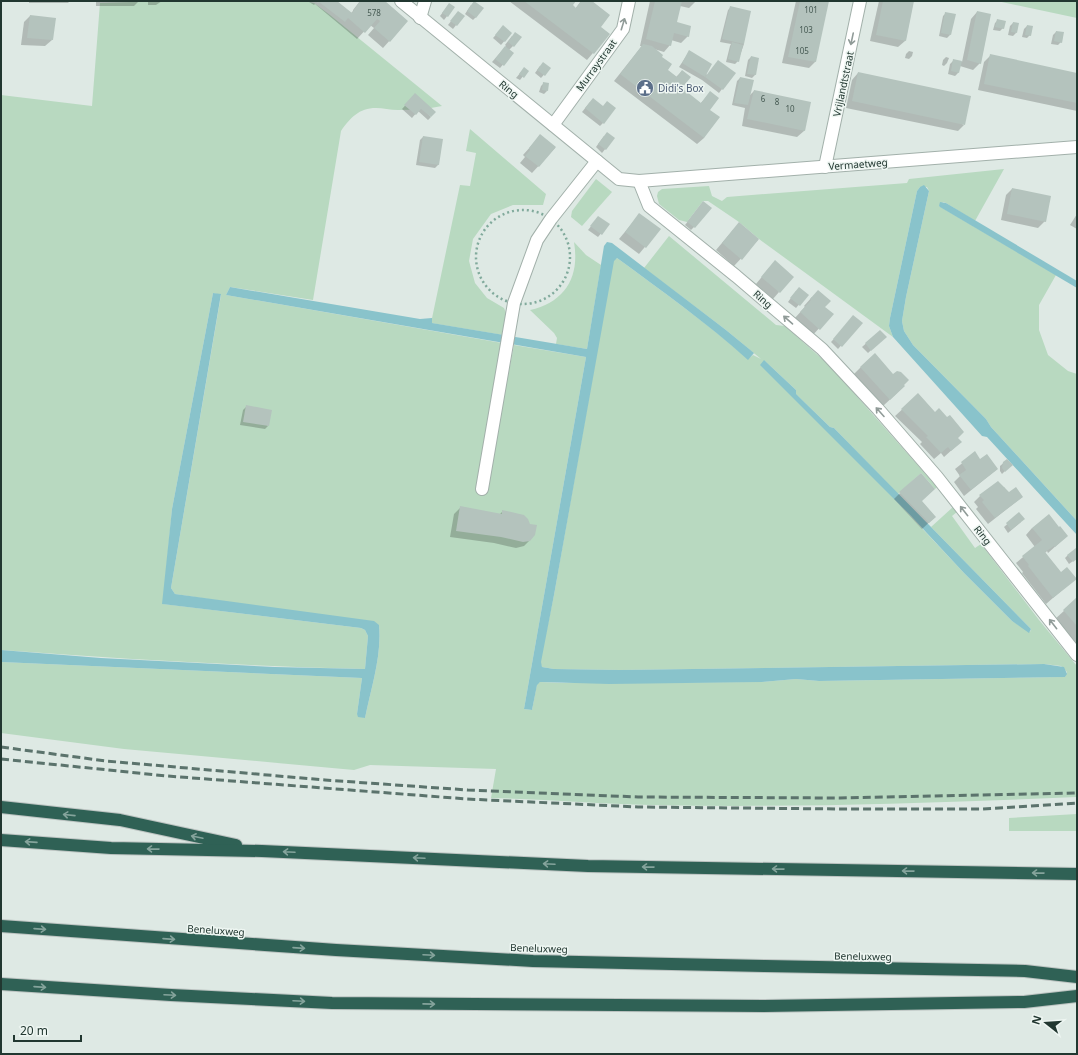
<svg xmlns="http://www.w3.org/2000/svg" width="1078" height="1055" font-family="'Noto Sans',sans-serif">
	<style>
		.green { fill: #b8d9c0 }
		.water { fill: #89c3cb }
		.shadow { fill: #0003 }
		.building { fill: #b4c3bd }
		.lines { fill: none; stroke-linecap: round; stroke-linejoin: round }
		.minor-casing { stroke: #a2b0aa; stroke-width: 14 }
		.highway-casing { stroke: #bcc3c1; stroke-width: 14 }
		.path { stroke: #81aa9c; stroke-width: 2.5; stroke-dasharray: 2 3; stroke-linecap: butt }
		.minor { stroke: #fff; stroke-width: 12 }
		.highway { stroke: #2f6155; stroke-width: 12 }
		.rail { stroke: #5b736c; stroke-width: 3; stroke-dasharray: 8 4; stroke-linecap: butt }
		.oneway { stroke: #909b98 }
		.oneway2 { stroke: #85a49c }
		.labels { text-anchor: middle; stroke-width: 3; stroke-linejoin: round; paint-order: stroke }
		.number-label { font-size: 8px; fill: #465a53 }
		.street-label { font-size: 10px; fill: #213730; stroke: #eef6f2 }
		.service-label { font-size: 10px; fill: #4e5e75; stroke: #eef6f2; text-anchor: start }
	</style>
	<rect width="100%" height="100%" fill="#dee9e4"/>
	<g class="green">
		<path d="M160,1h144l10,2 16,12 112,91c-15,3 -29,4 -44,4 -8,0 -15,-2 -22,-2 -17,0 -26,10 -35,23l-28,169 -83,-13 -4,8 276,48 -4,21 12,2 4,-21 72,12 -62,352 8,1 5,-26 3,-2 22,1 200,-1 34,-3 23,2 244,-4h2l2,-5 -6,-6 -17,-2 -424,6 -66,-1 -12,-2 -2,-5 14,-67 59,-334 2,-2 2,-1c45,33 90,65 131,101l5,-4 8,4 -35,-29 -82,-62 25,-32 107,89 9,1 45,40 107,121 -2,2 -14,-16 -23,21 -64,-66 -4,-1 -34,-33v-4l-32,-30 200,213 48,48 18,11 1,-3 -100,-102 22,-20 4,5 -5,4 23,32 6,-4 58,76 38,46v131c-142,6 -284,11 -426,8 -54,-1 -107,-6 -160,-7l5,-29 -126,-4 -16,5 -230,-21 -123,-16v-71l361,16 -5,36 8,4c6,-30 17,-62 14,-93l-204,-31 -4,-6 50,-293 -8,-2 -41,216 -9,95 198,24 4,2 3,6 -3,33c-122,-3 -243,-10 -364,-19v-555l91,11 8,-103z"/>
		<path d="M997,1h80v17z"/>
		<path d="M470,129l76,65 -3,11h-30l-22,9 -18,25 -4,22 6,22 12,15 17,10 2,5 -3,22 -72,-12 29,-138 10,1 6,-33 -10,-2z"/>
		<path d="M1004,169l-29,52 -29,-18 -3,-1 -4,4 117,69 -17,30v25l9,25 20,16 9,3v147l-86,-94 -5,-8 -73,-74 -9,-14 -2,-10 4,-24 23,-106 -2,-4h-7l-3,4 -27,127 -1,8 4,11 -134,-98 -20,-17 -31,-21h-5l-16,21 -8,-2 -20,-16 -2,-8 1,-4 4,-3 47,-3 3,10 10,5 5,-4 180,-14 2,-4z"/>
		<path d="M596,179l16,13 -30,34 -11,-9 1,-6z"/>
		<path d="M574,242l12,13 15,10 -14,84 -31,-5 1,-6 -3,-5 -24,-23c35,-8 50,-33 44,-68z"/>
		<path d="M1077,814v17h-68v-13z"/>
	</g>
	<g class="water">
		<path d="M924,185l5,6 -23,106 -4,24 2,10 9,14 73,74 5,8 86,94v14l-90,-98 -5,-1 -89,-99 -4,-11 1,-8 27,-127 3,-4z"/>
		<path d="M940,202l6,1 131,78v7l-137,-81 -1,-1z"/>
		<path d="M607,242l5,1 114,87 28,23 -6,7c-41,-37 -86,-69 -131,-102l-3,3 -60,334 -13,67 1,5 12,2 66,1 424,-6 20,3 3,7 -2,3 -246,4 -23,-2 -34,3 -153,2 -69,-2 -3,3 -5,25 -8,-1 62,-352 -360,-62 4,-8 190,32 12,-1v5l155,26 17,-103z"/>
		<path d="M213,293l8,1 -50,294 4,6 199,27 5,4c3,31 -8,63 -14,93l-7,-1 -1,-3 5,-36 -361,-16v-12l100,8 174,9 90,2 3,-33 -3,-6 -4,-2 -199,-24 10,-95z"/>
		<path d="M764,360l32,30v4l34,33 4,1 197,201 -2,4 -17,-12 -48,-48 -53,-57 -151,-151z"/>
	</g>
	<g class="shadow">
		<path d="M29,1h41l-2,2h-39z"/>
		<path d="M96,1h43l-5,5h-38z"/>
		<path d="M148,1h14l-6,4h-8z"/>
		<path d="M310,1h26l15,12 2,-2v-1l7,-9h24l23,20 -24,27 -15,-13 6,-7 -4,-3 -13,14 -42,-35 -1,1 -5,-3z"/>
		<path d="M509,1h66l-4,4 4,4 6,-8h9l10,26 9,7 -22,26z"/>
		<path d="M650,1h46l-7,7 -9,-2 -4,17 12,13 -7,7 -10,-3 -1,5 -6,7 -10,-3 7,8 6,13 9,7 6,-6 -1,18 19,15 11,-12 -2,18 -5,28 -7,6 -83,-63 28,-35h-2z"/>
		<path d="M796,1h32l-13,61 -6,6 -27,-5z"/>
		<path d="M879,1h34l-8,40 -7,6 -28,-6z"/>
		<path d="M449,4l5,3 -10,13 -4,-4z"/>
		<path d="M471,5l5,12 -3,3 -8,-6z"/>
		<path d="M731,7l13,37 -6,17 -3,3 -9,-2 4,-16 1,-2 -11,-2 8,-32z"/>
		<path d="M977,12l3,51 -7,7 -13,-4 -2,7 -3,3 -7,-2 2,-10 3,-3 9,1 9,-43z"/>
		<path d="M946,13l4,22 -3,3 -8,-2 4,-20z"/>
		<path d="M30,16l22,24 -7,6 -24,-1 3,-23z"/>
		<path d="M455,16h8l-10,13 -5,-4z"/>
		<path d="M998,20l5,8 -3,3 -7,-1 2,-7z"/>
		<path d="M1013,23l3,10 -3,3 -5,-1 2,-9z"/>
		<path d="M1027,26l3,9 -3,3 -5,-1 2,-8z"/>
		<path d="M500,30l11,3 -10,12 -8,-7z"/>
		<path d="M1056,32l5,10 -3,3 -7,-1 2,-9z"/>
		<path d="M512,36l1,10 -4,4 4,3 -13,15 -8,-6 14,-16 -1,-1z"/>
		<path d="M909,51l4,1 -1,4 -3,3 -4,-1 1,-4z"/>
		<path d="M689,52l18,23 27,-2 -15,20 -17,-13 -23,-13z"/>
		<path d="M990,56l87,18v37l-99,-21 6,-28z"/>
		<path d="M751,57l7,2 -3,16 -3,3 -7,-2 3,-16z"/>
		<path d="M946,57l3,1 -2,5 -3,3 -2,-1 1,-5z"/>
		<path d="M540,66l10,2 -9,10 -6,-5z"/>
		<path d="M527,71l-7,9 -4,-2 5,-6z"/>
		<path d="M858,73l106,52 -6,6 -112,-23 6,-28z"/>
		<path d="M740,78l9,18 5,-5 56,12 -6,28 -7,6 -55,-11 3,-18 -13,-3 5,-24z"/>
		<path d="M544,83l3,8 -3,3 -5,-2 2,-6z"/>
		<path d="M412,98l19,19 -3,3 -10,-9 -6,7 -10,-9z"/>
		<path d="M590,102l13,5v16l-3,3 -18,-14z"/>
		<path d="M540,136l15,12 -23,25 -12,-10 5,-6 -2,-2z"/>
		<path d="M604,136l10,2 -12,15 -6,-6z"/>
		<path d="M423,137l19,3 -4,25 -3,3 -19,-3 4,-25z"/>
		<path d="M1012,189l33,32 -7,7 -37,-8 5,-25z"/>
		<path d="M701,205l-7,22 -3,3 -6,-5z"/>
		<path d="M1077,214v15l-7,-4z"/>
		<path d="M639,215l20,15 -20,24 -20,-15z"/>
		<path d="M596,220l12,5 -10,12 -10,-7z"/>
		<path d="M733,230l25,10 -24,26 -18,-16z"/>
		<path d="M769,268l10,24 -6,7 -17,-15z"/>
		<path d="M796,291l11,4 -11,13 -8,-6z"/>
		<path d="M812,297l20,17 -20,22 -18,-17 11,-12 -1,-1z"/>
		<path d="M851,320l10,3 -23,26 -7,-7z"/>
		<path d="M880,331l5,6 -17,16 -6,-6z"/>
		<path d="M861,367l36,26 -14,13 -29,-32z"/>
		<path d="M918,395l39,43 -3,10 -10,9 -3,-4 -7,6 -14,-15 2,-2 -27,-26z"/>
		<path d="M246,407l22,19 -3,3 -25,-4 3,-15z"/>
		<path d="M975,453l5,8 17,8 -33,27 -10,-14 6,-6 -5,-7z"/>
		<path d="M1007,460l1,8 -6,6 -2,-3v-5z"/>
		<path d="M1004,487l5,7 13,3 -34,27 -12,-15 2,-2 -4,-5 6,-6z"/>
		<path d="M900,493l21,8 14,16 -13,12 -28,-30z"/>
		<path d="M461,507l38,8 4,-4 28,28 -7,7 -8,2 -22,-5 -44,-6 4,-23z"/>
		<path d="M1019,514l2,8 -13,11 -4,-6z"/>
		<path d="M1032,528l35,8 -19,17 -1,-2 -2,2 16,20 14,6 -29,25 -24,-31 1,-1 -7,-9 19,-16 -9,-12z"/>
		<path d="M1077,551v7l-8,6 -4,-6 3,-3z"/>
		<path d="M1077,599v48l-23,-27z"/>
	</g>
	<g class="building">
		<path d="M315,1h22l15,12 8,-12h25l23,20 -18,21 -16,-14 6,-7 -3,-2 -12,14 -17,-15 -3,4 -26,-20 -1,1z"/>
		<path d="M474,1l10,7 -8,10 -9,-7z"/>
		<path d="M524,1h52l-3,4 3,3 5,-7h11l18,14 -9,12 9,7 -16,20z"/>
		<path d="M655,1h27l-5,21 14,4 -2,11 -15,-4 -3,13 -25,-7z"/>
		<path d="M800,1h29l-13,61 -28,-5z"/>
		<path d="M883,1h31l-8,40 -30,-6z"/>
		<path d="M449,3l6,4 -7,10 -6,-4z"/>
		<path d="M730,6l21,5 -7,33 -22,-5z"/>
		<path d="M458,11l7,5 -8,10 -7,-5z"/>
		<path d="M977,11l14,3 -10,50 -14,-4z"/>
		<path d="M945,12l11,2 -5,21 -10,-2z"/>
		<path d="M30,15l26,3 -3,22 -26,-2z"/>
		<path d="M997,19l9,2 -2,8 -9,-2z"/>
		<path d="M1013,22l6,1 -2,10 -6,-1z"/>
		<path d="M503,25l9,8 -7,9 -10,-7z"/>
		<path d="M1027,25l6,1 -2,10 -6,-1z"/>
		<path d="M1056,31l8,1 -2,11 -8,-2z"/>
		<path d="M515,32l7,5 -8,10 -6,-5z"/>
		<path d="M732,42l11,3 -4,17 -11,-3z"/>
		<path d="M643,44l9,2 11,9 -1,2 10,7 -4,6 9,7 5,-7 9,7 -9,11 19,15 9,-12 9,7 -9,12 10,7 -16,21 -84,-64z"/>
		<path d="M505,46l9,7 -10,13 -9,-7z"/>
		<path d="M689,50l23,14 -7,13 -23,-14z"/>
		<path d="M990,54l87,19v30l-93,-19z"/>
		<path d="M751,56l8,2 -3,17 -9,-1z"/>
		<path d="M953,59l9,2 -3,12 -8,-2z"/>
		<path d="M718,60l18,13 -13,17 -18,-13z"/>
		<path d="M543,62l8,6 -6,8 -8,-6z"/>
		<path d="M524,67l5,4 -5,7 -5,-4z"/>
		<path d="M858,72l113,24 -6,29 -113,-24z"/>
		<path d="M740,77l14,3 -6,25 -14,-2z"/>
		<path d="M543,82l6,1 -1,8 -6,-1z"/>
		<path d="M754,90l57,12 -6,29 -58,-12z"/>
		<path d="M415,93l21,19 -5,5 -10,-8 -5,6 -12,-10z"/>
		<path d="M593,98l10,8 4,-5 9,7 -12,16 -19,-16z"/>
		<path d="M607,132l8,6 -9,12 -8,-6z"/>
		<path d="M540,134l16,13 -17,20 -14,-11 5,-6 -1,-2z"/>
		<path d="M423,136l20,3 -4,26 -20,-3z"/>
		<path d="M1012,188l39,8 -5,26 -39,-8z"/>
		<path d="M703,201l9,7 -17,20 -8,-6z"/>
		<path d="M639,213l22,16 -15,19 -21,-16z"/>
		<path d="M598,216l12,8 -8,11 -12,-9z"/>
		<path d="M739,222l20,17 -17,21 -20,-17z"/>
		<path d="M775,260l19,17 -14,16 -19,-16z"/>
		<path d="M799,287l10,8 -9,11 -10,-8z"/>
		<path d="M818,290l13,11 -6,6 9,7 -14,16 -20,-18 11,-12 -1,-1z"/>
		<path d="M853,315l10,8 -21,24 -9,-8z"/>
		<path d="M880,330l7,7 -16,14 -6,-8z"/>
		<path d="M875,353l18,21 4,-3 4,1 8,8 -5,5 1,1 -15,14 -30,-33z"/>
		<path d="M918,393l17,19 4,-4 8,9 3,-2 14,17 -6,6 4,4 -11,9 -3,-4 -7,6 -15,-16 2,-1 -27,-27z"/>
		<path d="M246,405l26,5 -3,16 -26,-4z"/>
		<path d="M975,451l5,8 7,-5 11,15 -27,21 -12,-15 7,-5 -5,-8z"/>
		<path d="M1007,459l6,6 -8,7 -3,-4 1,-6z"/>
		<path d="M921,473l14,16 -13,12 14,16 -7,6 -30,-31z"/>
		<path d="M998,481l11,11 7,-5 7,10 -28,21 -13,-16 2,-2 -5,-5z"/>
		<path d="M460,506l42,8v-4l22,5 4,4 2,5 7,1 -2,10 -5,6 -7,1 -22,-5 -45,-6z"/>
		<path d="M1019,512l6,7 -14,11 -5,-7z"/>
		<path d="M1049,514l10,13 1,-1 8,10 -13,11 -1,-1 -9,6 16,20 6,-5 10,12 -24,19 -25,-32 1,-1 -7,-9 20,-16 -10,-12z"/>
		<path d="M1076,548l1,2v9l-4,3 -6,-7z"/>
		<path d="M1077,597v29l-14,-16z"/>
	</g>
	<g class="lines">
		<defs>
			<g id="minor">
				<path d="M401,1l218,178 20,2 438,-34"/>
				<path d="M420,18l5,-17"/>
				<path d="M553,125l70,-96 6,-28"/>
				<path d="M825,167l35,-166"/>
				<path d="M639,181l10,25 87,70 86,73 56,60 59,68 140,178"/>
				<path d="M482,489l32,-186 23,-63 14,-21 46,-58"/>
			</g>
			<g id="highway">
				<path d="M1,807l119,13 116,25"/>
				<path d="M1,840l110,8 151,3 326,15 489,8"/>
				<path d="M1,926l335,24 197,11 232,5 260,5 52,6"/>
				<path d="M1,984l170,11 161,8 432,3 260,-4 53,-6"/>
			</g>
		</defs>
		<use href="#minor" class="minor-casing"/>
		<use href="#highway" class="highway-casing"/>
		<circle class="path" cx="523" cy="257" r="47"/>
		<use href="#minor" class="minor"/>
		<use href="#highway" class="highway"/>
		<g class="rail">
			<path d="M1,747l105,14 219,19 143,10 170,7 202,1 237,-5"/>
			<path d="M1,759l166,17 300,23 171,8 202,2h143l94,-6"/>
		</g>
	</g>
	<defs><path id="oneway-shaft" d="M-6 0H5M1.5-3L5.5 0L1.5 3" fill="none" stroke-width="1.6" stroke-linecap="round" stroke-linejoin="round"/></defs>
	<g class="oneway">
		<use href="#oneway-shaft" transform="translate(623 24) rotate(-73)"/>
		<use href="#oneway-shaft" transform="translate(852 39) rotate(102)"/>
		<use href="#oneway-shaft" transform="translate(788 320) rotate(-139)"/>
		<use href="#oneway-shaft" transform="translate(880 412) rotate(-132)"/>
		<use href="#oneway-shaft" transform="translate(964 511) rotate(-128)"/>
		<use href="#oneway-shaft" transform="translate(1053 624) rotate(-128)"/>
	</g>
	<g class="oneway2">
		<use href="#oneway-shaft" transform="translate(69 815) rotate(-174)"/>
		<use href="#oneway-shaft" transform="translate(197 837) rotate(-168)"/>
		<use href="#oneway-shaft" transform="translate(31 842) rotate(-176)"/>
		<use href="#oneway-shaft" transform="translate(153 849) rotate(-179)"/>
		<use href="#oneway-shaft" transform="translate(289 852) rotate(-177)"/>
		<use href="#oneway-shaft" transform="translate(419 858) rotate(-177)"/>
		<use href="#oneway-shaft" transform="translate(549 864) rotate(-177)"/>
		<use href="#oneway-shaft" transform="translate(648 867) rotate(-179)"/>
		<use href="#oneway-shaft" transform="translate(778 869) rotate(-179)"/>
		<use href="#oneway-shaft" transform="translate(908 871) rotate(-179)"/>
		<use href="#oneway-shaft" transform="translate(1038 873) rotate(-179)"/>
		<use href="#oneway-shaft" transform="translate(40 929) rotate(4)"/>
		<use href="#oneway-shaft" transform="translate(169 939) rotate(4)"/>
		<use href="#oneway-shaft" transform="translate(299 948) rotate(4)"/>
		<use href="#oneway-shaft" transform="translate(429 955) rotate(3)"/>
		<use href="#oneway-shaft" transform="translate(40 987) rotate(4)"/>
		<use href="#oneway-shaft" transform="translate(170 995) rotate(3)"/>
		<use href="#oneway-shaft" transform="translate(299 1001) rotate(3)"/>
		<use href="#oneway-shaft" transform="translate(429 1004) rotate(1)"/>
	</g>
	<defs>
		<symbol id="civic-disc" viewBox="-11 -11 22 22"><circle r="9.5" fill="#5c6f8a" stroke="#eef6f2"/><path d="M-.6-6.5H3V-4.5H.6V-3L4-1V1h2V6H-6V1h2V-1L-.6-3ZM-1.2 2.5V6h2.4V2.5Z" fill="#fff"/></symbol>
	</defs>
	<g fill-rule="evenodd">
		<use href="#civic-disc" x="635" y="78" width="20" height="20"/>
	</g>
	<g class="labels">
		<g class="number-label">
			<text x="811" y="13">101</text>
			<text x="374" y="16">578</text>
			<text x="806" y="33">103</text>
			<text x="802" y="54">105</text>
			<text x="763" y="102">6</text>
			<text x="777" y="105">8</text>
			<text x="790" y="112">10</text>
		</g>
		<g class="street-label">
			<text transform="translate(596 65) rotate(-54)" y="4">Murraystraat</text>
			<text transform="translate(843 84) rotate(-78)" y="4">Vrijlandtstraat</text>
			<text transform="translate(509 89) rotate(39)" y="4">Ring</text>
			<text transform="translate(858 164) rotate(-4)" y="4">Vermaetweg</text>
			<text transform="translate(763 299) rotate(41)" y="4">Ring</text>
			<text transform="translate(983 535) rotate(52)" y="4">Ring</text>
			<text transform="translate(216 930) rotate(4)" y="4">Beneluxweg</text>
			<text transform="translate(539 948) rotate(2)" y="4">Beneluxweg</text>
			<text transform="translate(863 956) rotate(1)" y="4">Beneluxweg</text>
		</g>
		<g class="service-label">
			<text x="658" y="92">Didi's Box</text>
		</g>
	</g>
	<rect width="1078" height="1055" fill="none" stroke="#213730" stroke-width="4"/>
	<g transform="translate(1046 1023) rotate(287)" stroke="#eef6f2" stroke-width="3" paint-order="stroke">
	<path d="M0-3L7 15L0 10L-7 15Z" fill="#213730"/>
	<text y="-6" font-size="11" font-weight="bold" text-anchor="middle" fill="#213730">N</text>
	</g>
	<path d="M14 1035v6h67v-6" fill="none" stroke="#213730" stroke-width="2"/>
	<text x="20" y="1035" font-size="12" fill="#213730" stroke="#eef6f2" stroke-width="3" paint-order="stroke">20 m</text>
</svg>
